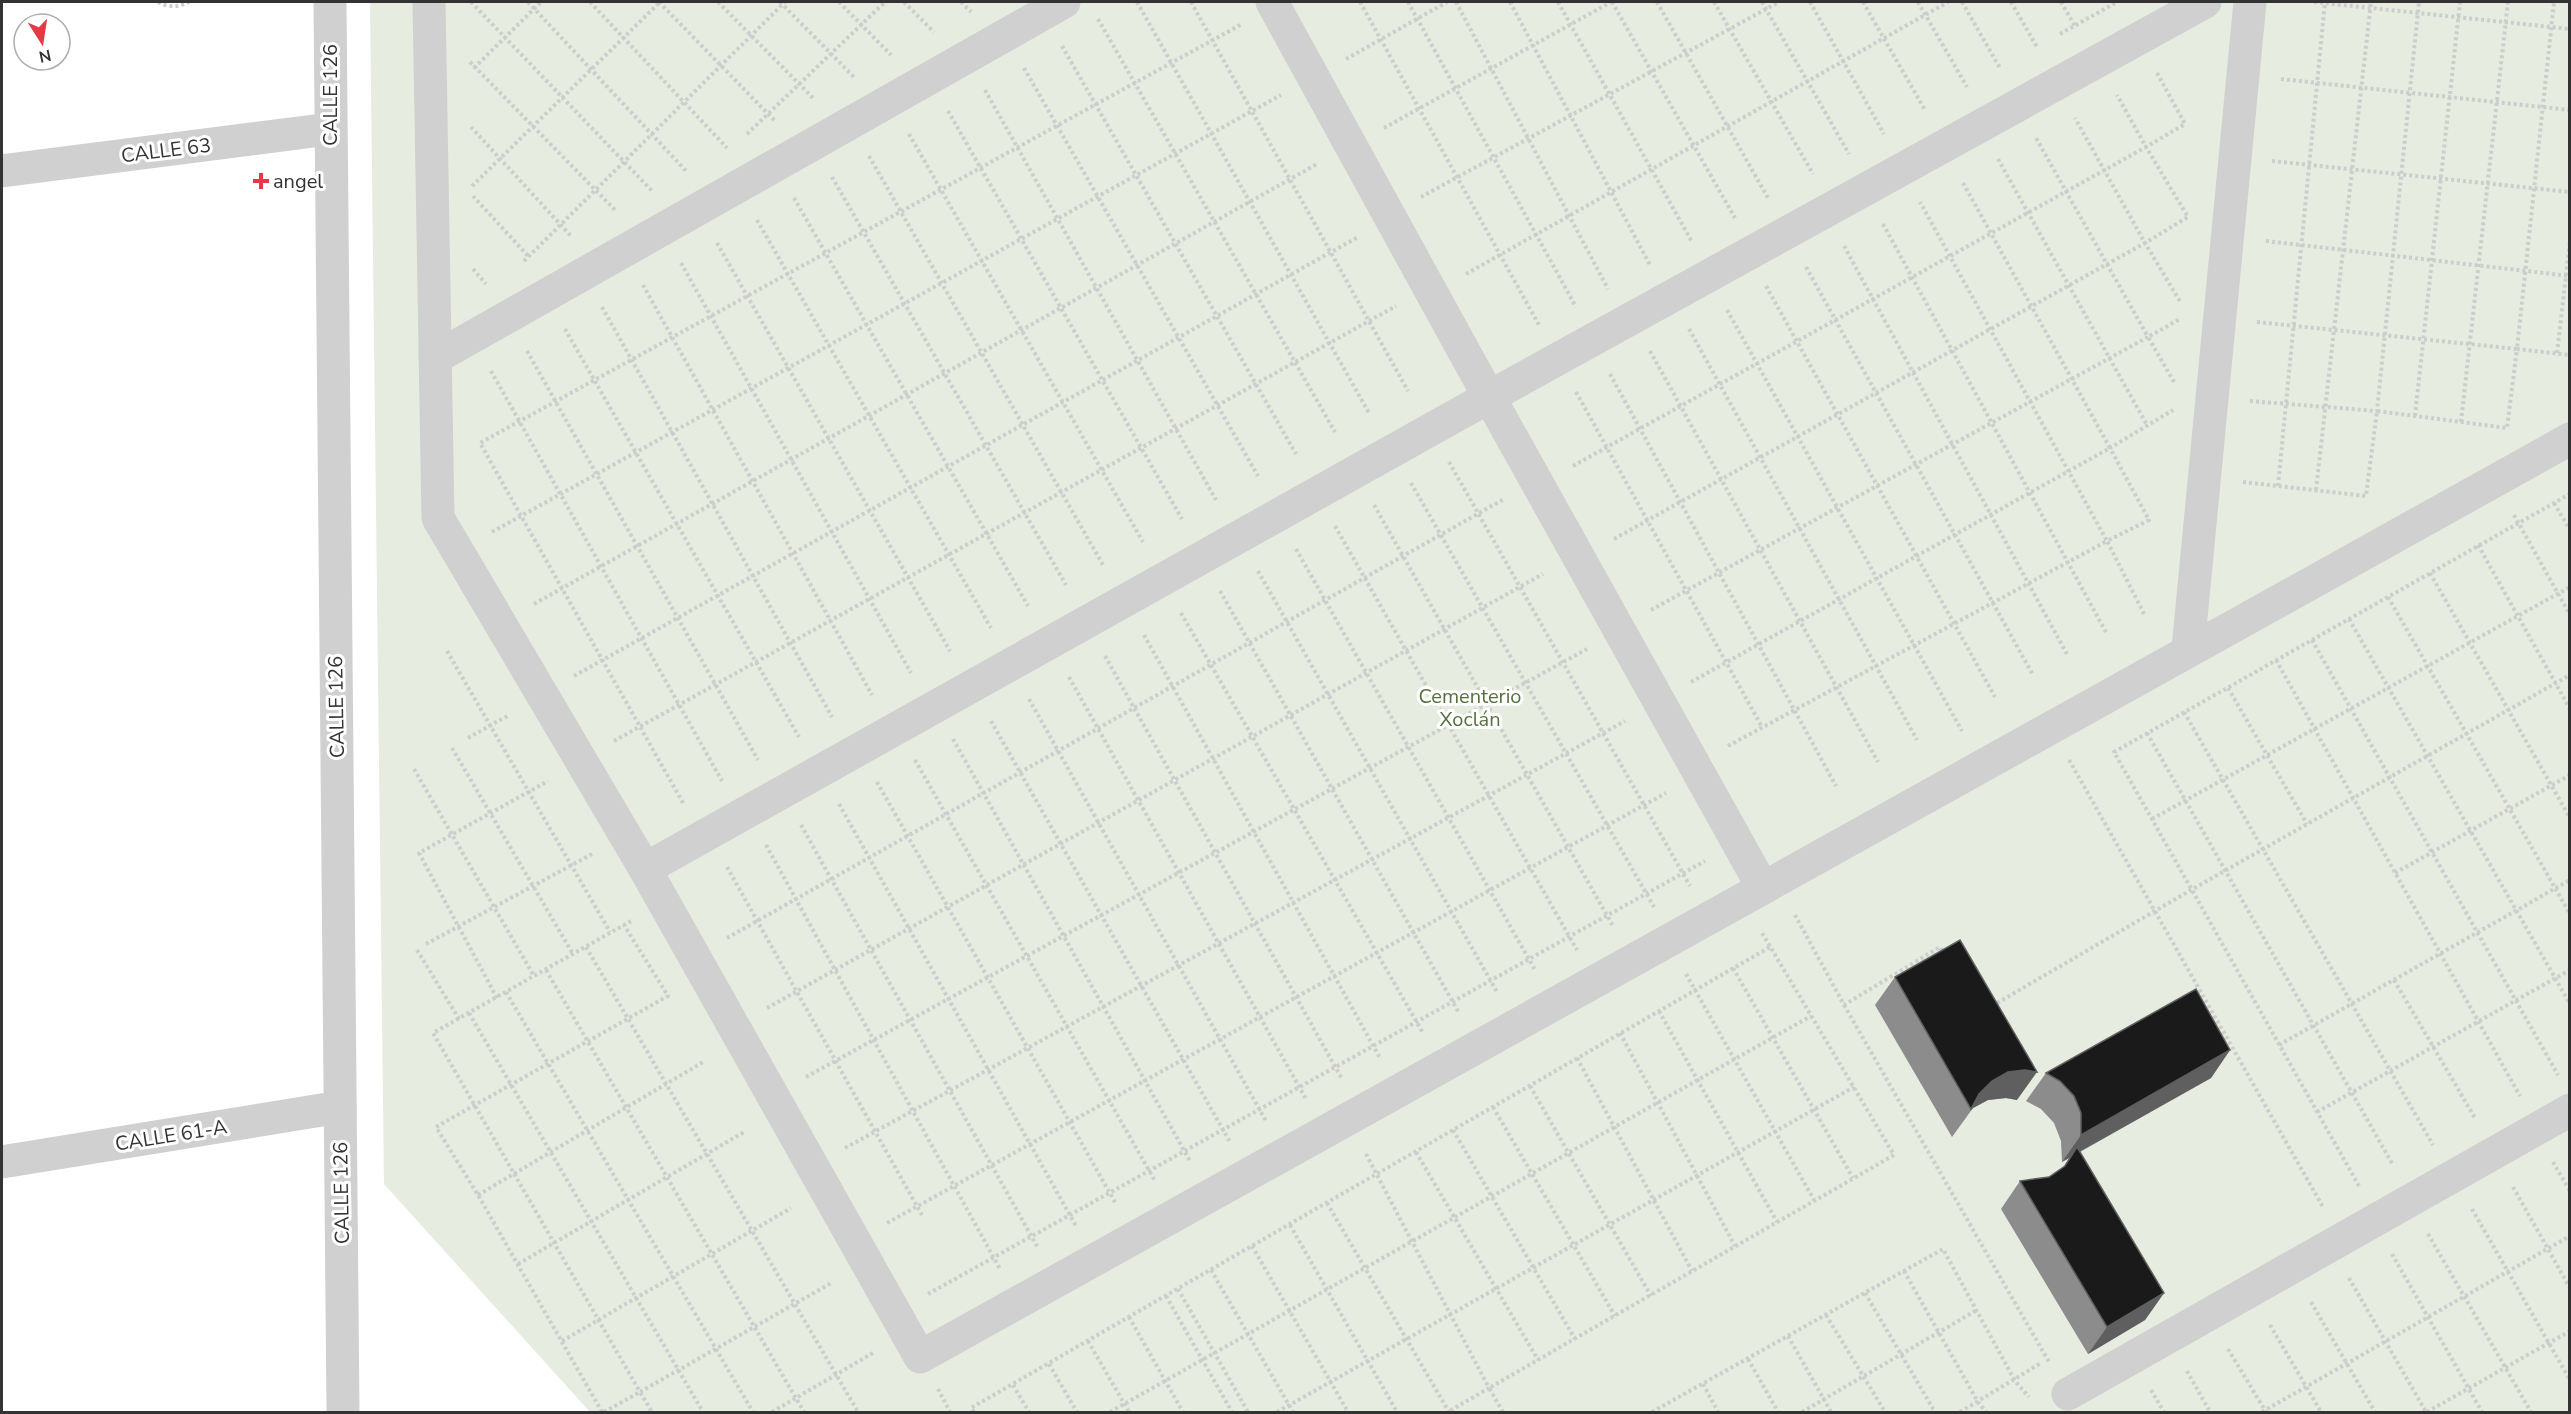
<svg xmlns="http://www.w3.org/2000/svg" width="2571" height="1414" font-family="'Nunito Sans',sans-serif">
	<style>
		.green { fill: #e6ecdf }
		.lines { fill: none; stroke-linecap: round; stroke-linejoin: round }
		.path { stroke: #cdcdcd; stroke-width: 4; stroke-dasharray: 3 3; stroke-linecap: butt }
		.minor { stroke: #d0d0d0; stroke-width: 33 }
		.wall { fill: #8c8c8c }
		.shaded-wall { fill: #5f5f5f }
		.building { fill: #1a1a1a; stroke: #5f5f5f; stroke-width: 1.5 }
		.poi-dot { fill: #e63946; stroke: #fff; stroke-width: 2 }
		.labels { text-anchor: middle; stroke-width: 6; stroke-linejoin: round; paint-order: stroke }
		.street-label { font-size: 20px; fill: #333; stroke: #fff }
		.poi-label { font-size: 20px; fill: #333; stroke: #fff; text-anchor: start }
		.park-label { font-size: 20px; fill: #56703f; stroke: #fff }
	</style>
	<rect width="100%" height="100%" fill="#fff"/>
	<path class="green" d="M370,2h2199v1410h-1979l-206,-228z"/>
	<g class="lines">
		<g class="path">
			<path d="M158,2c11,6 21,5 31,0"/>
			<path d="M471,2l182,190"/>
			<path d="M528,2l159,170"/>
			<path d="M590,2l137,146"/>
			<path d="M659,2l116,119"/>
			<path d="M718,2l96,97"/>
			<path d="M780,2l74,75"/>
			<path d="M839,2l52,53"/>
			<path d="M904,2l30,30"/>
			<path d="M961,2l10,10"/>
			<path d="M1137,2l232,411"/>
			<path d="M1191,2l217,389"/>
			<path d="M1360,2l179,323"/>
			<path d="M1408,2l168,305"/>
			<path d="M1456,2l152,287"/>
			<path d="M1510,2l140,263"/>
			<path d="M1558,2l134,240"/>
			<path d="M1612,2l123,216"/>
			<path d="M1657,2l111,196"/>
			<path d="M1714,2l99,172"/>
			<path d="M1762,2l87,152"/>
			<path d="M1810,2l74,132"/>
			<path d="M1863,2l62,108"/>
			<path d="M1918,2l49,85"/>
			<path d="M1962,2l38,66"/>
			<path d="M2011,2l26,45"/>
			<path d="M2061,2l14,24"/>
			<path d="M2314,2l256,27"/>
			<path d="M1098,19l237,413"/>
			<path d="M2060,34l57,-32"/>
			<path d="M1062,46l234,408"/>
			<path d="M1346,59l101,-57"/>
			<path d="M470,62l146,149"/>
			<path d="M474,68l67,-66"/>
			<path d="M1024,68l234,408"/>
			<path d="M2157,73l28,51 -39,23 42,70 -43,26 36,60"/>
			<path d="M2281,79l289,31"/>
			<path d="M985,90l231,410"/>
			<path d="M948,111l234,408"/>
			<path d="M471,127l100,109"/>
			<path d="M1384,128l227,-126"/>
			<path d="M747,134l138,-132"/>
			<path d="M909,134l234,408"/>
			<path d="M869,156l234,409"/>
			<path d="M1998,159l149,266"/>
			<path d="M2272,161l298,31"/>
			<path d="M832,177l234,408"/>
			<path d="M472,186l188,-184"/>
			<path d="M473,196l56,61"/>
			<path d="M1421,197l358,-195"/>
			<path d="M794,198l234,408"/>
			<path d="M757,220l234,408"/>
			<path d="M1883,224l224,410"/>
			<path d="M2266,241l304,35"/>
			<path d="M717,243l233,408"/>
			<path d="M1844,246l224,410"/>
			<path d="M524,261l261,-259"/>
			<path d="M681,263l230,410"/>
			<path d="M1806,267l227,408"/>
			<path d="M473,269l13,15"/>
			<path d="M1466,274l482,-272"/>
			<path d="M643,285l229,410"/>
			<path d="M1766,286l229,411"/>
			<path d="M602,307l230,410"/>
			<path d="M1727,310l235,421"/>
			<path d="M2257,322l260,27 37,-347"/>
			<path d="M565,329l234,408"/>
			<path d="M1689,329l228,411"/>
			<path d="M527,351l231,409"/>
			<path d="M1650,351l228,411"/>
			<path d="M2557,353l13,-112"/>
			<path d="M491,371l231,410"/>
			<path d="M1610,374l226,412"/>
			<path d="M2174,382l-26,-45 32,-18"/>
			<path d="M1576,392l186,335"/>
			<path d="M2250,401l127,10 42,-409"/>
			<path d="M2415,416l45,-414"/>
			<path d="M2461,422l47,-420"/>
			<path d="M1449,462l241,424"/>
			<path d="M1573,466l573,-319 -29,-52"/>
			<path d="M2243,482l123,14 11,-85 130,17 10,-79 53,6"/>
			<path d="M1411,483l243,424"/>
			<path d="M2278,486l47,-484"/>
			<path d="M2316,490l55,-488"/>
			<path d="M2554,503l16,27"/>
			<path d="M1374,505l239,421"/>
			<path d="M2514,515l56,100"/>
			<path d="M1335,526l242,424"/>
			<path d="M492,532l789,-437"/>
			<path d="M1614,539l531,-296 -70,-125"/>
			<path d="M2478,545l92,164"/>
			<path d="M1296,549l239,421"/>
			<path d="M1258,571l239,421"/>
			<path d="M2430,573l140,245"/>
			<path d="M1220,591l239,422"/>
			<path d="M2388,597l182,317"/>
			<path d="M534,604l783,-440"/>
			<path d="M1651,610l497,-273 -112,-199"/>
			<path d="M1181,613l242,420"/>
			<path d="M2144,614l-37,-73 42,-21 -39,-72 63,-38"/>
			<path d="M2349,619l221,385"/>
			<path d="M1144,635l236,423"/>
			<path d="M2312,640l246,435"/>
			<path d="M447,651l163,281"/>
			<path d="M1105,656l237,423"/>
			<path d="M2276,660l244,436"/>
			<path d="M574,676l784,-439"/>
			<path d="M1069,677l237,422"/>
			<path d="M1691,682l419,-234 -148,-267"/>
			<path d="M2228,688l79,136"/>
			<path d="M1029,699l237,422"/>
			<path d="M2184,712l249,433"/>
			<path d="M991,721l239,421"/>
			<path d="M2147,733l246,432"/>
			<path d="M468,738l41,-23"/>
			<path d="M953,739l237,422"/>
			<path d="M614,741l782,-435"/>
			<path d="M1728,746l379,-205 -187,-339"/>
			<path d="M452,748l121,206"/>
			<path d="M915,760l240,421"/>
			<path d="M2069,760l254,447"/>
			<path d="M414,769l120,207"/>
			<path d="M877,782l239,422"/>
			<path d="M683,803l-203,-360 762,-419"/>
			<path d="M839,804l237,422"/>
			<path d="M2152,819l418,-232"/>
			<path d="M801,825l237,423"/>
			<path d="M766,845l234,424"/>
			<path d="M727,867l196,350"/>
			<path d="M2395,873l175,-98"/>
			<path d="M1795,915l49,90 96,-58 4,8"/>
			<path d="M631,921l-198,112 207,359 193,-110"/>
			<path d="M727,938l777,-439"/>
			<path d="M426,944l166,-90"/>
			<path d="M586,947l272,465"/>
			<path d="M417,950l42,69"/>
			<path d="M1733,968l120,210"/>
			<path d="M546,970l258,442"/>
			<path d="M1686,974l128,226"/>
			<path d="M2394,980l81,138"/>
			<path d="M506,992l247,420"/>
			<path d="M497,998l-78,-145 129,-72"/>
			<path d="M1844,1005l205,357"/>
			<path d="M1992,1006l199,-116 379,-215"/>
			<path d="M767,1008l776,-434"/>
			<path d="M1659,1011l118,211"/>
			<path d="M469,1013l234,399"/>
			<path d="M1620,1033l115,213"/>
			<path d="M2279,1045l291,-165"/>
			<path d="M1577,1058l115,213"/>
			<path d="M806,1077l781,-428"/>
			<path d="M1530,1086l121,210"/>
			<path d="M1493,1107l122,209"/>
			<path d="M2317,1112l253,-142"/>
			<path d="M1453,1130l122,209"/>
			<path d="M845,1148l780,-427"/>
			<path d="M1416,1152l122,208"/>
			<path d="M1366,1154l123,234 -41,24"/>
			<path d="M2553,1162l17,29"/>
			<path d="M2359,1186l-245,-434 456,-258"/>
			<path d="M2513,1187l57,101"/>
			<path d="M478,1195l227,-134"/>
			<path d="M1327,1203l122,209"/>
			<path d="M2472,1209l98,171"/>
			<path d="M887,1223l779,-430"/>
			<path d="M1290,1225l107,187"/>
			<path d="M2428,1234l103,178"/>
			<path d="M1252,1246l96,166"/>
			<path d="M2392,1254l90,158"/>
			<path d="M518,1264l228,-133"/>
			<path d="M1211,1270l82,142"/>
			<path d="M1904,1271l74,131 8,10"/>
			<path d="M2349,1278l77,134"/>
			<path d="M1178,1289l70,123"/>
			<path d="M1865,1293l70,119"/>
			<path d="M928,1294l777,-433"/>
			<path d="M1166,1296l66,116"/>
			<path d="M2311,1302l64,110"/>
			<path d="M1826,1315l59,97"/>
			<path d="M1129,1317l54,95"/>
			<path d="M2270,1325l51,87"/>
			<path d="M1788,1336l43,76"/>
			<path d="M562,1341l229,-133"/>
			<path d="M1088,1341l41,71"/>
			<path d="M2228,1349l38,63"/>
			<path d="M1748,1359l30,53"/>
			<path d="M1049,1364l28,48"/>
			<path d="M2187,1371l23,41"/>
			<path d="M1703,1384l15,28"/>
			<path d="M1013,1385l16,27"/>
			<path d="M938,1389l12,23"/>
			<path d="M2151,1390l13,22"/>
			<path d="M602,1412l-124,-217 -42,-68 232,-131 -44,-71"/>
			<path d="M604,1412l36,-20 12,20"/>
			<path d="M772,1412l101,-59"/>
			<path d="M974,1412l-3,-4 799,-461"/>
			<path d="M1110,1412l701,-396"/>
			<path d="M1277,1412l577,-325"/>
			<path d="M1503,1412l-14,-24 405,-233 -132,-222"/>
			<path d="M1652,1412l291,-163 72,132 14,16"/>
			<path d="M1802,1412l175,-102"/>
			<path d="M1960,1412l81,-49"/>
			<path d="M2262,1412l308,-176"/>
			<path d="M2427,1412l143,-81"/>
		</g>
		<g class="minor">
			<path d="M330,2l13,1410"/>
			<path d="M429,2l9,516 207,351 275,488 1650,-918"/>
			<path d="M1272,2l195,355 296,531"/>
			<path d="M2,171l328,-42"/>
			<path d="M435,358l629,-356"/>
			<path d="M2188,649l62,-647"/>
			<path d="M645,869l844,-472 716,-395"/>
			<path d="M2,1162l338,-55"/>
			<path d="M2068,1394l502,-284"/>
		</g>
	</g>
	<g class="wall">
		<path d="M1895,977l122,123 -11,-2 -18,2 -15,8 -21,29 -77,-132z"/>
		<path d="M2230,1050l-19,28 -131,74 84,141 -19,27 -57,34 -87,-145 19,-28 29,-4 14,-9 6,-10 -7,4 -1,-21 -7,-18 -13,-14 -15,-8 20,-28z"/>
	</g>
	<g class="shaded-wall">
		<path d="M2230,1050l-19,28 -141,79 7,-10 -8,11 -7,4 19,-27z"/>
		<path d="M2025,1070l12,2 -20,28 -11,-2 -18,2 -15,8 -3,3 9,-17 13,-13 16,-9z"/>
		<path d="M2164,1293l-19,27 -57,34 19,-27z"/>
	</g>
	<g class="building">
		<path d="M1960,940l77,132 -12,-2 -17,2 -16,9 -13,13 -8,15 -76,-132z"/>
		<path d="M2196,989l34,61 -149,85v-22l-7,-17 -14,-15 -14,-8z"/>
		<path d="M2077,1147l87,146 -57,34 -87,-146 29,-4 16,-11z"/>
	</g>
	<path class="poi-dot" d="M258 172h6v6h6v6h-6v6h-6v-6h-6v-6h6z"/>
	<g class="labels">
		<g class="street-label">
			<text transform="translate(330 95) rotate(-90)" y="7">CALLE 126</text>
			<text transform="translate(166 150) rotate(-7)" y="7">CALLE 63</text>
			<text transform="translate(336 707) rotate(-91)" y="7">CALLE 126</text>
			<text transform="translate(171 1135) rotate(-9)" y="7">CALLE 61-A</text>
			<text transform="translate(341 1193) rotate(-91)" y="7">CALLE 126</text>
		</g>
		<g class="poi-label">
			<text x="273" y="188">angel</text>
		</g>
		<g class="park-label">
			<text x="1470" y="703">Cementerio<tspan x="1470" dy="23">Xoclán</tspan></text>
		</g>
	</g>
	<rect width="2571" height="1414" fill="none" stroke="#333333" stroke-width="6"/>
	<g transform="translate(42 42) rotate(168)"><circle r="28" fill="#ffffff" stroke="#adadad" stroke-width="1.5"/>
	<path d="M0-4.5L10 22L0 15L-10 22Z" fill="#e63946"/>
	<text y="-9" font-size="16" font-weight="bold" text-anchor="middle" fill="#333333">N</text>
	</g>
</svg>
